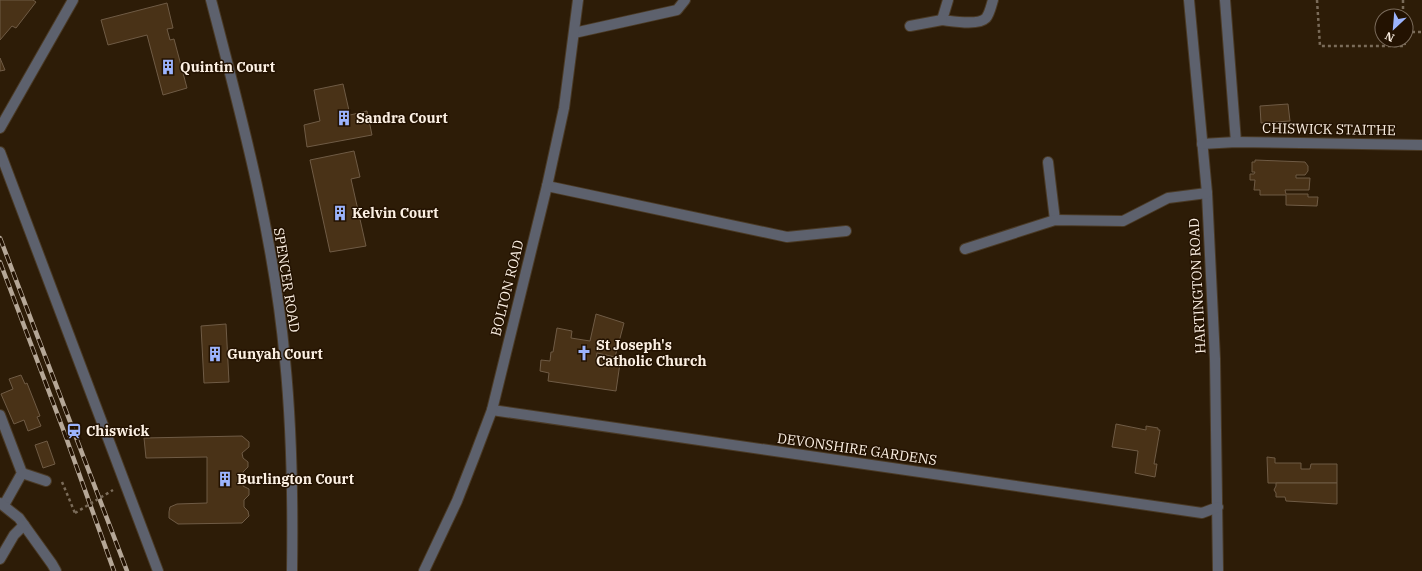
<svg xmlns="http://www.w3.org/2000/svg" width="1422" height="571" font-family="'IBM Plex Serif',serif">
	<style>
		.building { fill: #493217; stroke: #6f5b45 }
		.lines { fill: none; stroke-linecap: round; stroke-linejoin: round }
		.minor-casing { stroke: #4a3a26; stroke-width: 12 }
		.path { stroke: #7a6b59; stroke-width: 2.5; stroke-dasharray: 3 3; stroke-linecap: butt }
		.minor { stroke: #5d616d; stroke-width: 10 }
		.rail-casing { stroke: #b5a797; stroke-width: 4.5 }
		.rail { stroke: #231201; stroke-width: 3; stroke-dasharray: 9; stroke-linecap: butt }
		.path-bridge { stroke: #7a6b59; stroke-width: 2.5; stroke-dasharray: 3 3; stroke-linecap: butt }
		.labels { text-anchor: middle; stroke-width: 3; stroke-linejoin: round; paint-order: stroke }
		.poi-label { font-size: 14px; font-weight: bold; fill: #fcf0e3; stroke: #231201; text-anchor: start }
		.street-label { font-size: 14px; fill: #fcf0e3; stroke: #231201 }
	</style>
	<rect width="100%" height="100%" fill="#2d1c07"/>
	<g class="building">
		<path d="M0,0h33l3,2 -20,26 -4,-2 -12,14z"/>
		<path d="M167,3l6,25 -6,1 3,11 4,-1 13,49 -24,7 -16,-60 -39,10 -7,-25z"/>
		<path d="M0,58l5,12 -5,1z"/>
		<path d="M343,84l7,31 17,-4 5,24 -65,12 -3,-22 16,-4 -6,-31z"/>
		<path d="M1288,104l2,17 -29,2 -1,-17z"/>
		<path d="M354,151l6,26 -9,2 15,67 -36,6 -20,-92z"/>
		<path d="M1255,160l50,2 3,4v5l-3,4h-9v3h14l-1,12h-24l1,4h22v3h10l-1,9 -31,-1v-10h-26v-5h-6l1,-10h-5v-6h4l1,-2h-3v-10h3z"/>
		<path d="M596,314l28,9 -9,34 -18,-4 -1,6 24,4 -4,28 -68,-10 1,-8 -9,-2 1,-11 9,1 1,-9h2l4,-24 15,3 -1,7 19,3z"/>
		<path d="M226,324l3,58 -25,1 -3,-57z"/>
		<path d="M21,375l4,9 2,-1 13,33 -3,1 4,9 -13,5 -4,-11 -10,4 -13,-30 12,-5 -4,-10z"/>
		<path d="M1116,424l30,6v-4l12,2v2h2l-6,34h3l-2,13 -20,-4 3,-22 -26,-4z"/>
		<path d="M242,436l7,6v5l-7,6 1,5 5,4v5l-5,5v14l6,3v6l-5,5v7l4,4 1,5 -7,7 -64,1 -9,-6v-6l1,-5 7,-3 30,-1v-46l-61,1 -2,-20z"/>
		<path d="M47,441l8,23 -12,4 -8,-23z"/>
		<path d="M1267,457l8,1v5h26v6h9l1,-5h26v19h-69z"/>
		<path d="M1276,483h61v21l-51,-3 -1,-4h-9v-4l-2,-3 2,-4z"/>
	</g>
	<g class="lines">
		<defs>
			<g id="minor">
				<path d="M211,0c31,118 63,238 74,360 7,70 8,141 7,211"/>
				<path d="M948,0l-6,20c10,1 36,6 44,-2 4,-5 5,-12 7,-18"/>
				<path d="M1189,0l18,193 8,166 3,212"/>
				<path d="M1225,0l11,142"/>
				<path d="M910,26l32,-6"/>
				<path d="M574,33l103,-23 8,-10"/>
				<path d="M0,128l73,-128"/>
				<path d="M1202,144l34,-2 186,3"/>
				<path d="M0,152l158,419"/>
				<path d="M1048,162l7,58"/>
				<path d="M547,186l240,51 59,-6"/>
				<path d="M965,249l90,-29 68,1 45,-23 39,-5"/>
				<path d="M492,410l710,103 16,-6"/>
				<path d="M0,415l22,58 -18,32"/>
				<path d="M22,473l24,8"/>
				<path d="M0,503l19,15 33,46 4,7"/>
				<path d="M0,559l14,-24 10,-10"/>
				<path d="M424,571l33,-70 18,-46 17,-45 55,-224 17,-78 14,-108"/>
			</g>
		</defs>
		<use href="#minor" class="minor-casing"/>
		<g class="path">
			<path d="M1317,0l3,46h85l-1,-6"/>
			<path d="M1403,0v16"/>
			<path d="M1406,32h16"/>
			<path d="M62,482l13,31"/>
		</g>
		<use href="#minor" class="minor"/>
		<defs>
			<g id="rail">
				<path d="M0,238l127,333"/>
				<path d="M0,262l63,167 51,142"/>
			</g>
		</defs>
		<use href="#rail" class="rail-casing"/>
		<use href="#rail" class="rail"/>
		<path class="path-bridge" d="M75,513l38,-23"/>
	</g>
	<defs>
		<symbol id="building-bare" viewBox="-9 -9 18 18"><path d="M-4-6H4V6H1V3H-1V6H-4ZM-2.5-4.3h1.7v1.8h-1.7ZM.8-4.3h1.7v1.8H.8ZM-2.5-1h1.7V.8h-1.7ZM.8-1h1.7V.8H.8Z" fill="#9cb4fd" stroke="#231201" stroke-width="2.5" paint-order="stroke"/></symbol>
		<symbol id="church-bare" viewBox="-9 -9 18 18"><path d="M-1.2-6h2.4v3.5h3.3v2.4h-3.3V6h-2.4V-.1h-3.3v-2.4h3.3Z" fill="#9cb4fd" stroke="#231201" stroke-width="2.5" paint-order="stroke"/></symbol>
		<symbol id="station-bare" viewBox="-9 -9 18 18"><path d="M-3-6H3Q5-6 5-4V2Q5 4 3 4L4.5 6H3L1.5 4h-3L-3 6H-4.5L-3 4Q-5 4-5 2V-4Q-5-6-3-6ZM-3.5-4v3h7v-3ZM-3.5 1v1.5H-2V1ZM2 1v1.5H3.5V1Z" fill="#9cb4fd" stroke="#231201" stroke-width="2.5" paint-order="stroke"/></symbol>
	</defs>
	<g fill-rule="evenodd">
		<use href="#building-bare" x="157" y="56" width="22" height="22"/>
		<use href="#building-bare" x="333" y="107" width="22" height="22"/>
		<use href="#building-bare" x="329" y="202" width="22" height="22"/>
		<use href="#church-bare" x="573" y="342" width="22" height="22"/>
		<use href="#building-bare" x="204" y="343" width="22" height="22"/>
		<use href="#station-bare" x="63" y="420" width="22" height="22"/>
		<use href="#building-bare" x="214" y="468" width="22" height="22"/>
	</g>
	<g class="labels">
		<g class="poi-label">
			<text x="180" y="72">Quintin Court</text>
			<text x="356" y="123">Sandra Court</text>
			<text x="352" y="218">Kelvin Court</text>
			<text x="596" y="350">St Joseph's<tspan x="596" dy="16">Catholic Church</tspan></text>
			<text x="227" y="359">Gunyah Court</text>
			<text x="86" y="436">Chiswick</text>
			<text x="237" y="484">Burlington Court</text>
		</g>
		<g class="street-label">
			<text transform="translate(1329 129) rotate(1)" y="5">CHISWICK STAITHE</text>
			<text transform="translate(287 280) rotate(81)" y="5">SPENCER ROAD</text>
			<text transform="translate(1197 286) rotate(-93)" y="5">HARTINGTON ROAD</text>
			<text transform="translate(507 288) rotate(-76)" y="5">BOLTON ROAD</text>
			<text transform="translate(857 449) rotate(8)" y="5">DEVONSHIRE GARDENS</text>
		</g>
	</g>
	<g transform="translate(1394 28) rotate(206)"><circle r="19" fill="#231201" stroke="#7a6b5b"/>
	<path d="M0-3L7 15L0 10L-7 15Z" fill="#9cb4fd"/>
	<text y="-6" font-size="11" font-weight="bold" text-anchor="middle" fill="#fcf0e3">N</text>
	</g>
</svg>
